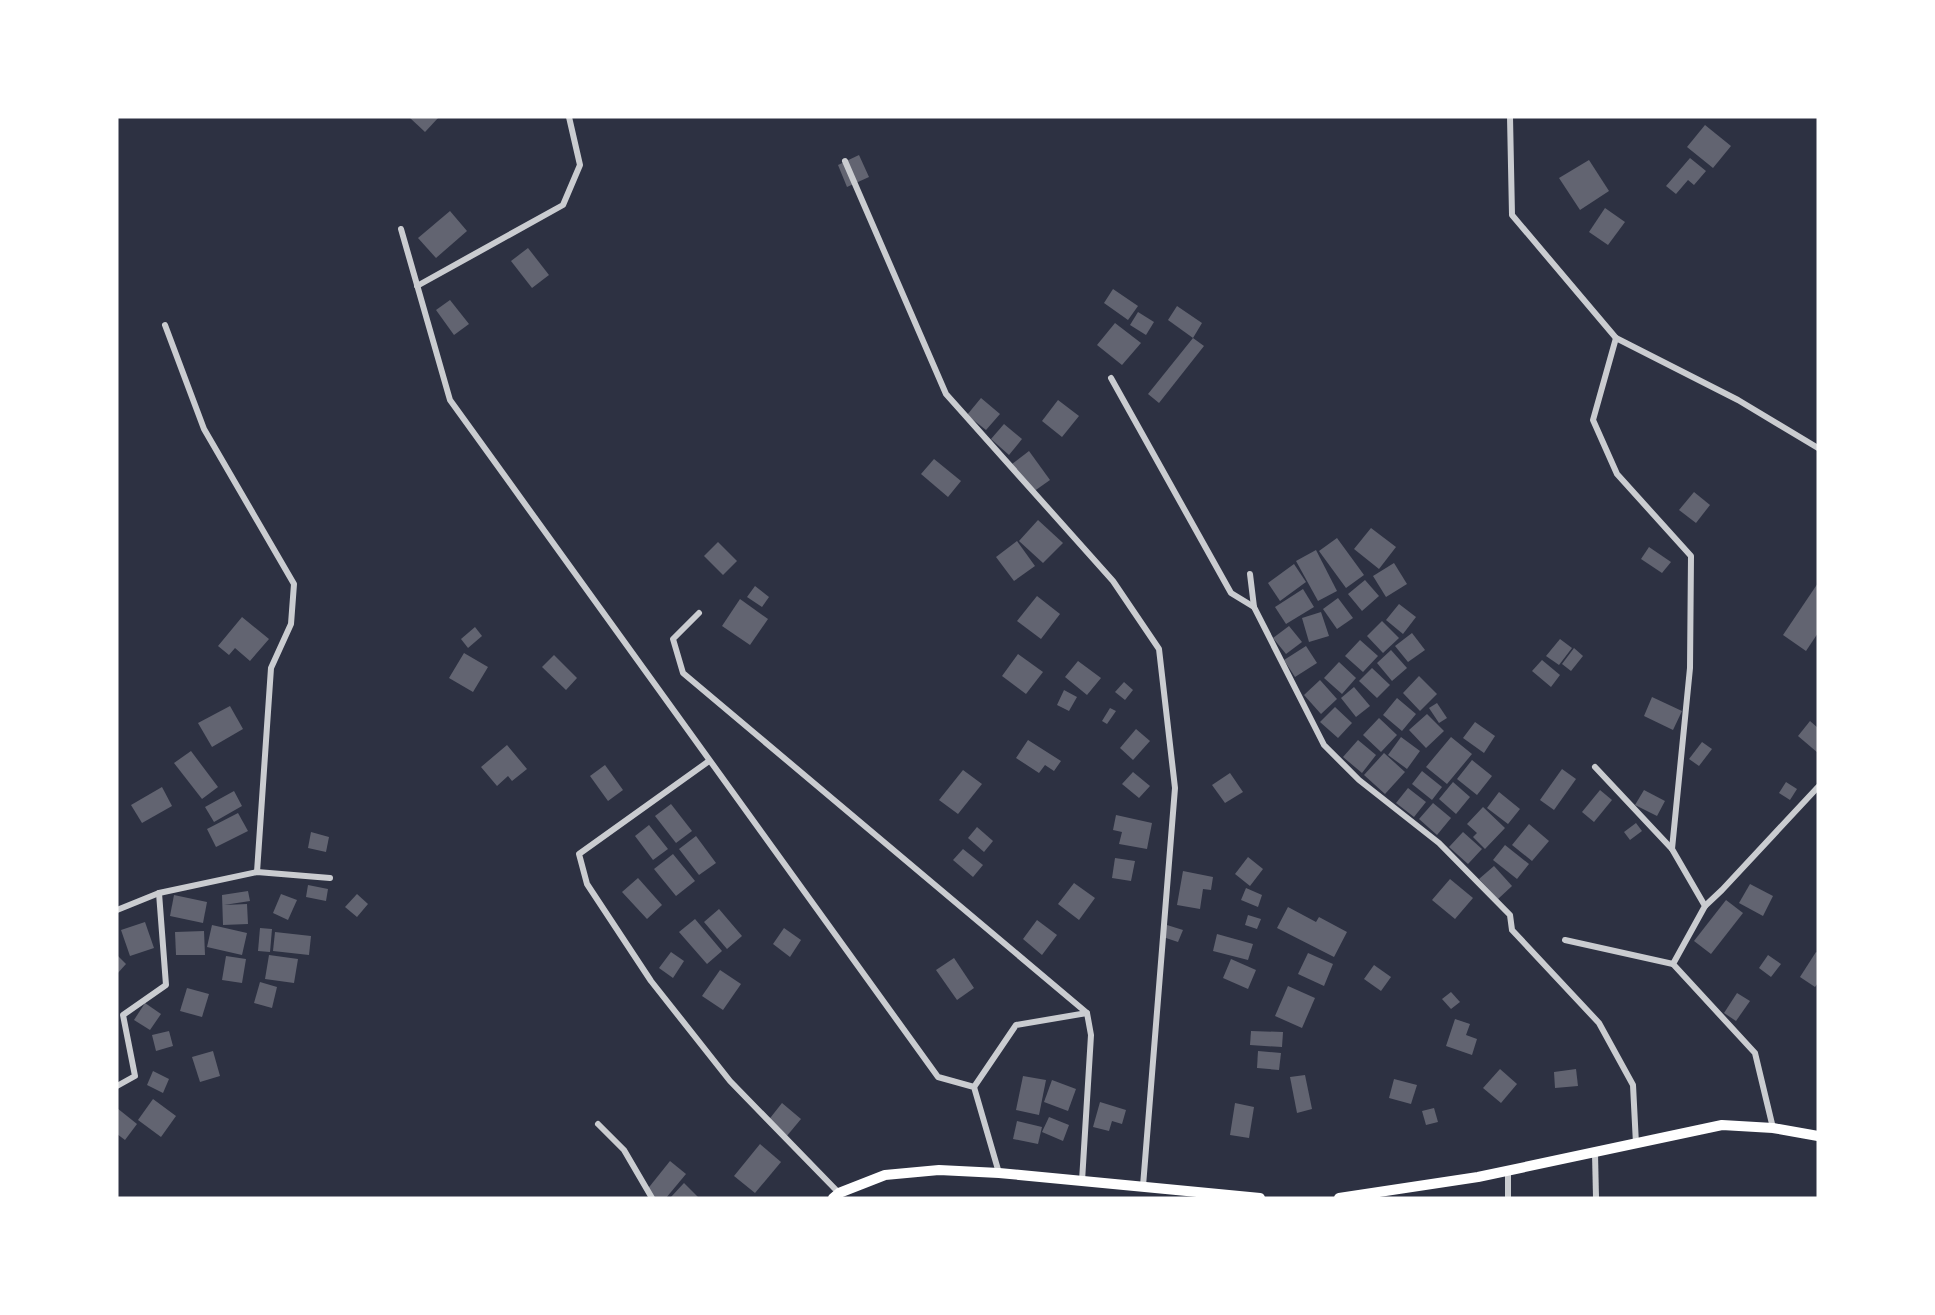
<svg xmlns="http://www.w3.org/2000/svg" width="1935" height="1315" font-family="Lora,serif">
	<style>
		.building { fill: #626471 }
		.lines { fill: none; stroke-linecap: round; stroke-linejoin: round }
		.minor { stroke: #caccd0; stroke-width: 6 }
		.secondary { stroke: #fff; stroke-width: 10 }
	</style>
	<rect width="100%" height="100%" fill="#2d3142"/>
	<g class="building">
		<path d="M409,117h30l-14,15z"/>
		<path d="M1705,125l26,21 -18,22 -26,-21z"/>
		<path d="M859,155l10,22 -22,10 -9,-22z"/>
		<path d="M1690,158l16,13 -12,14 -6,-5 -12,14 -10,-8z"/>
		<path d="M1589,160l20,31 -29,19 -21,-32z"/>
		<path d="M1605,208l20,14 -17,23 -19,-13z"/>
		<path d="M450,211l17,20 -31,27 -18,-20z"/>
		<path d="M528,248l21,27 -17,13 -21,-27z"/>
		<path d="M1113,289l25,17 -10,14 -24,-17z"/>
		<path d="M450,300l19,24 -15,11 -18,-25z"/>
		<path d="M1177,306l25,17 -9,15 -25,-18z"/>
		<path d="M1138,312l16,10 -8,13 -16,-10z"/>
		<path d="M1115,323l26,20 -19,22 -25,-20z"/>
		<path d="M1193,338l11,8 -45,57 -11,-9z"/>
		<path d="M981,398l19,16 -14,16 -19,-15z"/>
		<path d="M1058,400l21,16 -17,21 -20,-16z"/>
		<path d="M1004,424l18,15 -13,16 -18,-16z"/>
		<path d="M1029,451l21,29 -17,12 -21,-28z"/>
		<path d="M934,459l27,22 -13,16 -27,-23z"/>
		<path d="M1694,492l16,13 -14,18 -17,-13z"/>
		<path d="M1038,520l25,23 -20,20 -24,-22z"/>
		<path d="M1371,528l25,19 -17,22 -25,-20z"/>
		<path d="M1337,538l27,37 -18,13 -27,-37z"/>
		<path d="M1017,541l18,25 -21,15 -18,-24z"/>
		<path d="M718,542l19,19 -14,14 -19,-19z"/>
		<path d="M1649,547l22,15 -9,11 -21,-14z"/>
		<path d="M1316,550l21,41 -19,10 -22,-40z"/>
		<path d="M1394,563l13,21 -21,13 -13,-21z"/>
		<path d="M1294,564l12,18 -26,19 -12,-18z"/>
		<path d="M1365,580l14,16 -17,15 -14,-17z"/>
		<path d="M1818,583v50l-12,18 -23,-16z"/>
		<path d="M755,586l14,11 -7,10 -15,-10z"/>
		<path d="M1303,589l11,18 -28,17 -11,-17z"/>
		<path d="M1037,596l23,18 -19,25 -24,-18z"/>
		<path d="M1338,598l15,20 -16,11 -14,-20z"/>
		<path d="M740,599l28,20 -18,26 -28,-19z"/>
		<path d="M1399,604l17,13 -13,17 -17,-14z"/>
		<path d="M1321,612l8,24 -20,6 -7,-24z"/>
		<path d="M242,617l27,22 -19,22 -15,-13 -6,7 -11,-9z"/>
		<path d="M1382,621l17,17 -16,15 -16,-17z"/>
		<path d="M1289,626l13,16 -16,12 -13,-16z"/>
		<path d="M475,627l7,9 -14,12 -7,-9z"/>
		<path d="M1412,633l13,17 -17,12 -13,-16z"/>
		<path d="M1560,639l12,9 -13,17 -13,-9z"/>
		<path d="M1360,640l18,16 -15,16 -18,-16z"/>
		<path d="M1306,646l11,17 -22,14 -11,-17z"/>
		<path d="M1574,648l9,8 -12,15 -9,-7z"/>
		<path d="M1391,650l16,18 -15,13 -15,-18z"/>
		<path d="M464,653l24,14 -15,25 -24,-14z"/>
		<path d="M1018,654l25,18 -17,22 -24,-18z"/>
		<path d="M554,655l23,23 -11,12 -24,-23z"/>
		<path d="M1542,660l18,15 -9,12 -19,-16z"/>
		<path d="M1078,661l23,17 -14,17 -22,-18z"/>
		<path d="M1339,662l17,16 -14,16 -18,-16z"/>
		<path d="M1372,668l18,17 -13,13 -18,-17z"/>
		<path d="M1419,676l18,18 -17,17 -17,-18z"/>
		<path d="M1320,680l17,19 -16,15 -17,-19z"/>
		<path d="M1124,682l9,8 -8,10 -10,-8z"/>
		<path d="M1354,687l16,19 -14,11 -15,-19z"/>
		<path d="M1064,690l13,7 -8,14 -12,-6z"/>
		<path d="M1652,697l30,14 -9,19 -29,-14z"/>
		<path d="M1397,698l19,16 -14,17 -19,-16z"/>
		<path d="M1437,703l10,15 -8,5 -10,-15z"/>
		<path d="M230,706l13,23 -31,18 -14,-24z"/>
		<path d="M1335,707l17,16 -14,15 -18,-16z"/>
		<path d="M1110,708l6,3 -9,13 -5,-3z"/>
		<path d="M1427,714l17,17 -18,17 -17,-18z"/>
		<path d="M1379,718l18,17 -16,17 -18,-17z"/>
		<path d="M1810,721l8,7v25l-20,-17z"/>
		<path d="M1475,722l20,14 -11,17 -21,-15z"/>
		<path d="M1136,729l14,12 -17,19 -13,-12z"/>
		<path d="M1401,737l19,14 -13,18 -19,-14z"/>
		<path d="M1451,737l21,17 -25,30 -21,-17z"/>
		<path d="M1028,740l33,21 -7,10 -9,-6 -6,8 -23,-15z"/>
		<path d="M1358,740l18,15 -14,18 -19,-16z"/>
		<path d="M1702,742l10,7 -13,17 -10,-7z"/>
		<path d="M507,745l20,24 -15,12 -4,-5 -11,10 -16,-19z"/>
		<path d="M191,751l27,36 -16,12 -28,-36z"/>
		<path d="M1384,753l21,19 -20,22 -21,-19z"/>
		<path d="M1472,760l20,16 -15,19 -20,-16z"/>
		<path d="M605,765l18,25 -15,11 -18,-25z"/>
		<path d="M1562,769l14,10 -22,31 -14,-10z"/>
		<path d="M963,770l19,14 -24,30 -19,-14z"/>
		<path d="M1422,771l20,16 -10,13 -20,-16z"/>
		<path d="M1133,772l17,14 -11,12 -17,-14z"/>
		<path d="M1230,773l13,19 -18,11 -13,-18z"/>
		<path d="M1453,782l17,15 -14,17 -17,-15z"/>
		<path d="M1786,782l11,7 -7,11 -11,-7z"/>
		<path d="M162,787l10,19 -30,17 -11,-18z"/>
		<path d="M1408,788l18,14 -12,15 -18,-14z"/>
		<path d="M1600,790l12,10 -18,22 -12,-10z"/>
		<path d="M1644,790l21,11 -8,15 -22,-11z"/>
		<path d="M234,791l8,15 -28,16 -9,-15z"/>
		<path d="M1499,792l21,17 -12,15 -21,-16z"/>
		<path d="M1433,803l18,15 -14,17 -18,-16z"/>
		<path d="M671,804l21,27 -16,12 -21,-27z"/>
		<path d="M1483,807l22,21 -20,21 -12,-12 4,-4 -10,-9z"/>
		<path d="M238,813l10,18 -32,16 -9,-18z"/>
		<path d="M1116,815l36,8 -5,26 -28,-5 3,-12 -9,-2z"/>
		<path d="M1636,823l6,8 -12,9 -6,-8z"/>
		<path d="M1529,824l20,17 -17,20 -20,-16z"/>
		<path d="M649,825l19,24 -15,11 -18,-24z"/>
		<path d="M977,827l16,14 -9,11 -16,-14z"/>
		<path d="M311,832l18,5 -3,15 -18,-4z"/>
		<path d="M1463,832l19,17 -14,15 -19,-17z"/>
		<path d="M696,836l20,27 -17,12 -20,-26z"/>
		<path d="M1505,845l24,19 -12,15 -24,-19z"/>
		<path d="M963,849l20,16 -10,12 -20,-17z"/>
		<path d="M673,854l22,27 -19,15 -22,-27z"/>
		<path d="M1248,857l15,12 -13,17 -15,-12z"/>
		<path d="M1115,858l20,3 -4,20 -19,-3z"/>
		<path d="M1494,866l18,20 -14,13 -19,-20z"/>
		<path d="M1183,871l30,6 -2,13 -8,-1 -3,20 -23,-4z"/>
		<path d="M638,878l24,27 -15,14 -25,-27z"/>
		<path d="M1450,879l23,19 -18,21 -23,-19z"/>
		<path d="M1074,883l21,15 -16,22 -21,-16z"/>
		<path d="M1750,884l23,12 -10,20 -24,-13z"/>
		<path d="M308,885l20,4 -2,12 -20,-4z"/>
		<path d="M1246,888l16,7 -4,12 -17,-7z"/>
		<path d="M248,891l2,10 -26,4 23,-1 1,20 -25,1 -1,-30z"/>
		<path d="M281,894l16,6 -9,20 -15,-7z"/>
		<path d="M357,894l11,10 -11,13 -12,-10z"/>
		<path d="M174,895l33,7 -4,21 -33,-7z"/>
		<path d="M1726,900l17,13 -32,41 -17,-13z"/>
		<path d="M1288,907l28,15 3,-5 28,15 -13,25 -57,-29z"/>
		<path d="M719,909l23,27 -15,13 -23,-27z"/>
		<path d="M1248,915l13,4 -4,10 -12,-4z"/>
		<path d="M695,919l27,32 -15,13 -28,-32z"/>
		<path d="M1037,920l20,15 -15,20 -19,-16z"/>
		<path d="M145,922l9,26 -24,8 -9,-26z"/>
		<path d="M212,925l35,8 -5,22 -35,-8z"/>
		<path d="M1167,925l16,5 -5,12 -15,-5z"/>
		<path d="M260,928l12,1 -2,23 -12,-1z"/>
		<path d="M784,928l17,12 -11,17 -17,-13z"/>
		<path d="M204,931l1,24h-29l-1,-23z"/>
		<path d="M275,932l36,4 -2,19 -36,-4z"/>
		<path d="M1217,934l36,10 -5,16 -35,-9z"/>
		<path d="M671,952l13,9 -11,17 -14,-10z"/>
		<path d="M1816,952l2,1v30l-3,4 -15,-10z"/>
		<path d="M1308,953l25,11 -9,22 -26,-12z"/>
		<path d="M117,955l9,9 -9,10z"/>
		<path d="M269,955l29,4 -4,24 -29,-4z"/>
		<path d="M1768,955l13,9 -10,13 -12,-9z"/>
		<path d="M226,956l20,3 -4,24 -20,-3z"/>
		<path d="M954,958l20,30 -17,12 -21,-30z"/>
		<path d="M1231,959l25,11 -8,19 -25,-11z"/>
		<path d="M1374,965l17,12 -10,14 -17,-12z"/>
		<path d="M720,970l21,14 -18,26 -21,-14z"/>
		<path d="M260,982l17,5 -5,21 -18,-5z"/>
		<path d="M1288,986l27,12 -13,30 -27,-12z"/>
		<path d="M187,988l22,6 -7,23 -22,-6z"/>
		<path d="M1451,992l9,10 -9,7 -9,-10z"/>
		<path d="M1737,993l13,8 -14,20 -12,-8z"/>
		<path d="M145,1003l16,11 -11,16 -16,-10z"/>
		<path d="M1455,1019l15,5 -4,11 11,4 -5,16 -26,-9z"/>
		<path d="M169,1031l4,15 -17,5 -4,-16z"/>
		<path d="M1251,1031l32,1 -1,15 -32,-2z"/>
		<path d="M213,1051l7,25 -20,6 -8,-25z"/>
		<path d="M1258,1051l23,2 -2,17 -22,-2z"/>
		<path d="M1500,1069l17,15 -16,19 -18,-15z"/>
		<path d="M1576,1069l2,17 -23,2 -1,-16z"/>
		<path d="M153,1071l16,8 -6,14 -16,-8z"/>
		<path d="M1305,1075l7,34 -15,4 -7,-36z"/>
		<path d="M1023,1076l23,4 -7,35 -23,-5z"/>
		<path d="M1394,1079l23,6 -6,19 -22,-6z"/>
		<path d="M1052,1080l24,9 -8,22 -24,-9z"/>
		<path d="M153,1099l23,17 -15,21 -23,-17z"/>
		<path d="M1100,1102l26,8 -4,14 -10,-3 -3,10 -16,-4z"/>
		<path d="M782,1103l19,16 -15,18 -19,-15z"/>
		<path d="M1235,1103l19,4 -5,31 -19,-3z"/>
		<path d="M117,1108l20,16 -12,16 -8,-6z"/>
		<path d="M1434,1108l4,14 -12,3 -4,-14z"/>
		<path d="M1049,1117l20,8 -6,16 -21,-9z"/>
		<path d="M1017,1121l25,6 -4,17 -25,-5z"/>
		<path d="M760,1144l21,18 -26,31 -21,-17z"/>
		<path d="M670,1161l16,13 -20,24h-10l-10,-7z"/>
		<path d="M684,1183l15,15h-29z"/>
	</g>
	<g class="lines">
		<g class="minor">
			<path d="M1510,117l2,98 104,123"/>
			<path d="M845,161l101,233 167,187 46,68 16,139 -32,398"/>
			<path d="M401,229l49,171 488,677 36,10 25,86"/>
			<path d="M417,286l146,-81 17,-40 -11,-48"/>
			<path d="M165,325l39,104 90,155 -3,40 -20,44 -14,204"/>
			<path d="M1111,378l120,215 23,14 70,138 35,35 80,63 71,72 2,15 87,93 34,62 3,59"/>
			<path d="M1250,574l4,33"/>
			<path d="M699,613l-26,26 10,34 404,340 4,22 -9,146"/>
			<path d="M709,761l-130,93 8,30 64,97 79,100 109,112"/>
			<path d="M1595,767l77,82"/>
			<path d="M1705,906l17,-16 96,-103"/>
			<path d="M117,910l42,-17 98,-21 73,6"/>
			<path d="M1565,940l108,24"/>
			<path d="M117,1086l18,-10 -12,-61 43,-30 -7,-92"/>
			<path d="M974,1087l42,-62 71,-12"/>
			<path d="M598,1124l26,26 28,48"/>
			<path d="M1773,1128l-18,-75 -82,-89 32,-58 -33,-57 18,-181 1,-112 -74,-82 -24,-54 23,-82 122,62 80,48"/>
			<path d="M1595,1153l1,45"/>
			<path d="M1508,1171v27"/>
		</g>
		<g class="secondary">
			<path d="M833,1198l6,-5 46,-18 54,-5 60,3 261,25"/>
			<path d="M1339,1198l139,-21 244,-52 51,3 45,8"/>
		</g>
	</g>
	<rect width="1935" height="1315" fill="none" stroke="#ffffff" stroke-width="237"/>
</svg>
